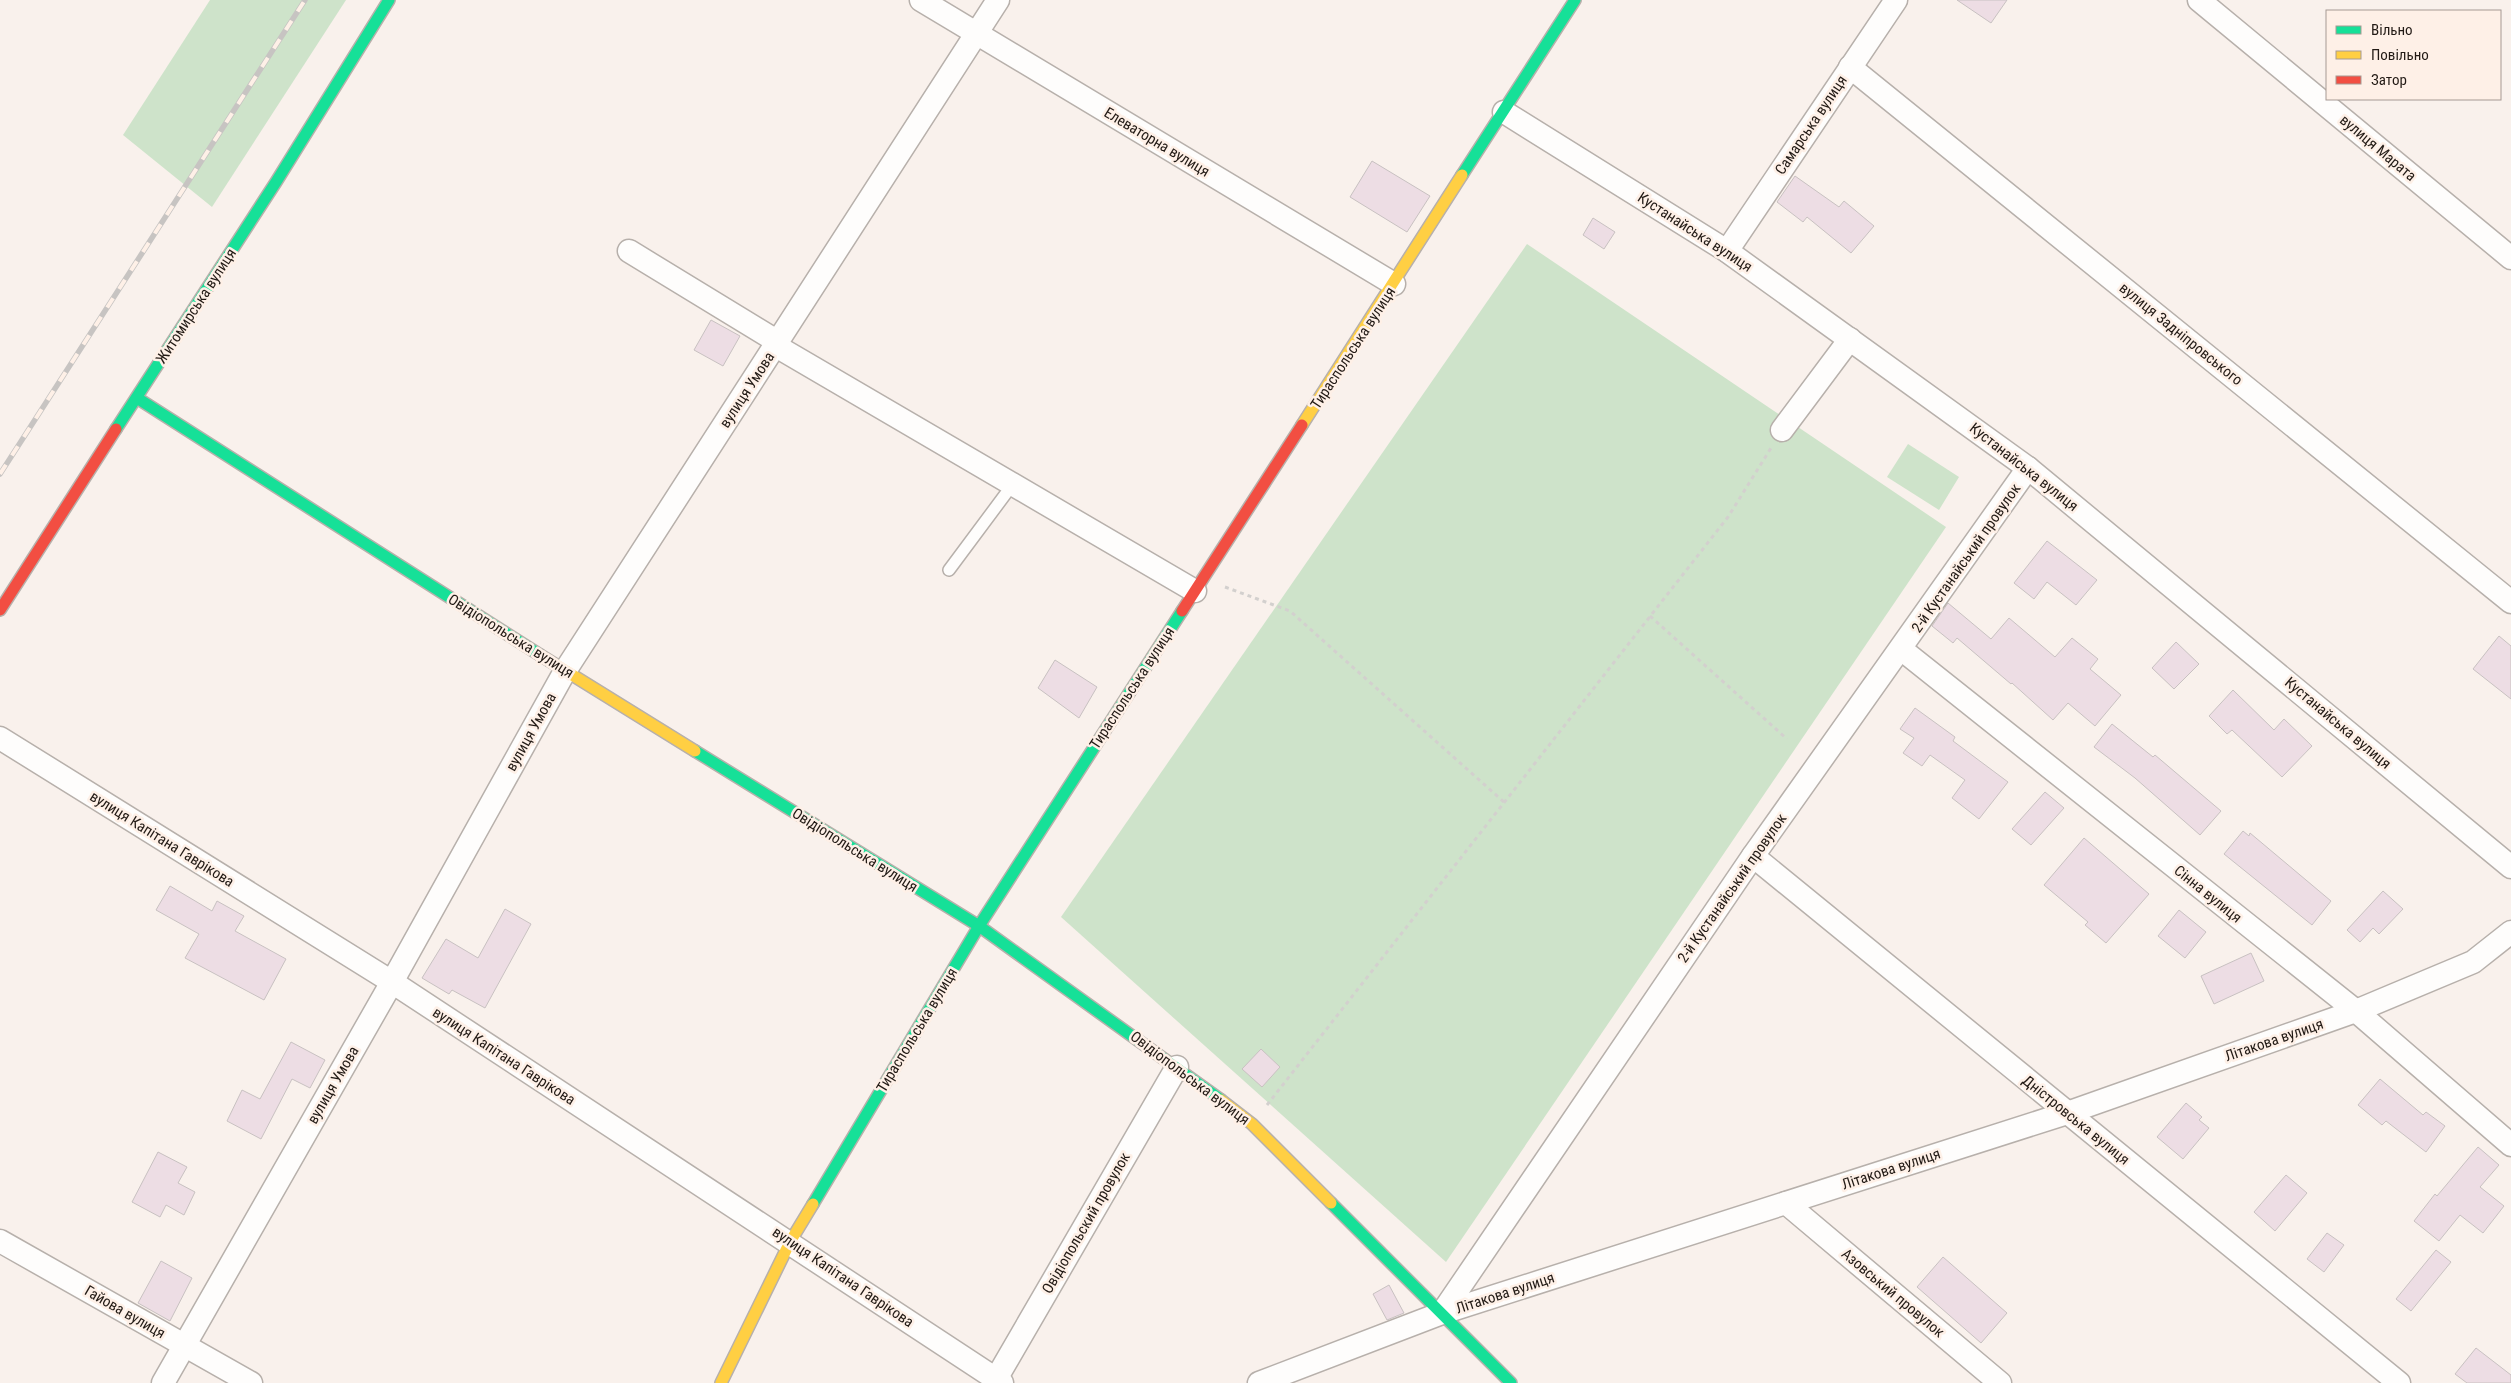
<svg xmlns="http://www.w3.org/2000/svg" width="2511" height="1383" font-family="'Roboto Condensed',sans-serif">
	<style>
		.green { fill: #cee3ca }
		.building { fill: #eddde4; stroke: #c8c1c1 }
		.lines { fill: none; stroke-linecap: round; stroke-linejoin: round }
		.lane-casing { stroke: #b7b0ab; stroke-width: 14 }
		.street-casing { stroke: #b7b0ab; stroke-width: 25 }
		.fast-casing { stroke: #b7b0ab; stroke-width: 14 }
		.slow-casing { stroke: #b7b0ab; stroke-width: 14 }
		.jam-casing { stroke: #b7b0ab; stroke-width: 14 }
		.path { stroke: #d3d0ce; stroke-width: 3; stroke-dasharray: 4 4; stroke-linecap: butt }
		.lane { stroke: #fefdfc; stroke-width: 11 }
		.street { stroke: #fefdfc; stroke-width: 22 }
		.fast { stroke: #16e098; stroke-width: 11 }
		.slow { stroke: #ffcf43; stroke-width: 11 }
		.jam { stroke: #f24e42; stroke-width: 11 }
		.rail-casing { stroke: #c7c4c2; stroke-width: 5.5 }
		.rail { stroke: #fef0e7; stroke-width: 4; stroke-dasharray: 11; stroke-linecap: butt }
		.labels { text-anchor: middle; stroke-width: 5; stroke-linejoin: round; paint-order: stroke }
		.street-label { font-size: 15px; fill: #221a15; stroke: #fef0e7 }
	</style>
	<rect width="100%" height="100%" fill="#f9f1ec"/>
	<g class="green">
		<path d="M210,0h136l-134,207 -89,-72z"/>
		<path d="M1527,244l419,283 -500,735 -385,-345z"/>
		<path d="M1908,444l51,33 -20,33 -52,-33z"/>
	</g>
	<g class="building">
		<path d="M1957,0h50l-16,23z"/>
		<path d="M1372,161l58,35 -23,36 -57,-35z"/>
		<path d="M1795,176l44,31 5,-6 30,25 -23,27 -44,-36 -4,5 -26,-20z"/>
		<path d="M1593,218l22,14 -11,17 -21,-14z"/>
		<path d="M711,320l29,16 -17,30 -29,-16z"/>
		<path d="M2047,541l50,39 -21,25 -29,-23 -13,17 -20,-16z"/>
		<path d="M1948,603l43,36 18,-21 46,39 17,-19 26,21 -8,10 31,26 -26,31 -27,-23 -15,17 -41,-37 -1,1 -54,-46 -4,5 -21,-17z"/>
		<path d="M2499,636l12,10v53l-38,-30z"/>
		<path d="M2176,642l23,22 -25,25 -22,-21z"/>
		<path d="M1055,660l42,27 -18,31 -41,-30z"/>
		<path d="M2233,690l41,40 10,-11 28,27 -30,31 -50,-47 -5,4 -18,-18z"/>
		<path d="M1915,708l40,29 -2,4 55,41 -29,37 -27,-21 13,-18 -35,-25 -8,11 -19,-13 11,-15 -14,-9z"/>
		<path d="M2112,724l41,33 2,-2 66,56 -21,24 -65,-57 -41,-31z"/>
		<path d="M2045,792l19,16 -33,37 -19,-16z"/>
		<path d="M2243,831l6,5 1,-3 81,68 -19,24 -88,-71z"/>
		<path d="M2084,838l65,56 -43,49 -21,-18 3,-3 -44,-37z"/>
		<path d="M170,886l42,25 5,-10 27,15 -9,15 51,28 -22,41 -79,-42 14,-24 -43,-24z"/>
		<path d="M2383,891l20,18 -24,25 -6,-6 -13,14 -13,-12z"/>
		<path d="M505,909l26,15 -46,84 -33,-18 -3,4 -27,-16 24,-39 32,19z"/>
		<path d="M2179,910l27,22 -21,26 -27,-22z"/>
		<path d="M2251,953l13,28 -50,23 -13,-28z"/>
		<path d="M291,1042l34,18 -15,28 -18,-9 -31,60 -34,-18 15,-31 18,9z"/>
		<path d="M1261,1049l19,18 -18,20 -20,-18z"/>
		<path d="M2380,1079l43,36 3,-3 19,14 -19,26 -40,-31 -4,4 -24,-20z"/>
		<path d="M2186,1103l16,14 -3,3 10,8 -26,31 -26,-22z"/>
		<path d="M2478,1147l21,18 -19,22 24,19 -21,27 -23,-18 -21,26 -25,-20 21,-27 2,2z"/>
		<path d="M158,1152l29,15 -9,16 17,9 -11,23 -18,-10 -6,12 -28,-15z"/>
		<path d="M2286,1175l21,18 -32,38 -21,-19z"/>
		<path d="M2327,1233l17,12 -20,27 -17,-13z"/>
		<path d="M2436,1250l15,12 -40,49 -15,-12z"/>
		<path d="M1943,1257l64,56 -26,30 -64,-56z"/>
		<path d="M161,1261l31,17 -22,43 -32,-18z"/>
		<path d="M1389,1285l15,28 -17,7 -14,-26z"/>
		<path d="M2476,1348l35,27v8h-44l-12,-9z"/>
	</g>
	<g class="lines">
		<defs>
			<path id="lane" d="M949,570l64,-86"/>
			<g id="street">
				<path d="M921,0l473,284"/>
				<path d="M2199,0l312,258"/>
				<path d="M1850,67l661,535"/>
				<path d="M1504,112l223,139 301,217 483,399"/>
				<path d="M629,251l149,91"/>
				<path d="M1727,251l169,-251"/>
				<path d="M776,346l419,245"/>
				<path d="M1782,430l68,-91"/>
				<path d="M1901,649l455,362 155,134"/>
				<path d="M0,738l392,244 610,401"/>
				<path d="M1753,856l646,527"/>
				<path d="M1786,1203l214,180"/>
				<path d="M0,1241l251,142"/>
				<path d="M1442,1313l311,-457 275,-388"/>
				<path d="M996,1379l181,-312"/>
				<path d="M163,1383l229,-401 173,-311 433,-671"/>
				<path d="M1259,1383l183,-70 625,-200 289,-102 117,-49 38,-30"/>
			</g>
			<g id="fast">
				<path d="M1462,175l113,-175"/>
				<path d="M137,398l403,257"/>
				<path d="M116,429l160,-247 113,-182"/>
				<path d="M695,751l284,175 242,174"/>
				<path d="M1331,1203l180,180"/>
				<path d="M813,1204l166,-278 203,-315"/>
			</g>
			<g id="slow">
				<path d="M1302,425l160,-250"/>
				<path d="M540,655l155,96"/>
				<path d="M1221,1100l31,24 79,79"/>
				<path d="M721,1383l69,-141 23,-38"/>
			</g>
			<g id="jam">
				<path d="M0,610l116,-181"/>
				<path d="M1182,611l120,-186"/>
			</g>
		</defs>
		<use href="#lane" class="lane-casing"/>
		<use href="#street" class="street-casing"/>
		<use href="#fast" class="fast-casing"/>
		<use href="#slow" class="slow-casing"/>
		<use href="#jam" class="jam-casing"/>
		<g class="path">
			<path d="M1225,587l65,24 215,192"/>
			<path d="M1650,616l137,123"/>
			<path d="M1267,1105l461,-588 43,-69"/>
		</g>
		<use href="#lane" class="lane"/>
		<use href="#street" class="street"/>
		<use href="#fast" class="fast"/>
		<use href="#slow" class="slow"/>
		<use href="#jam" class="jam"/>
		<defs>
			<path id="rail" d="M0,474l305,-474"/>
		</defs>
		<use href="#rail" class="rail-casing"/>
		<use href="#rail" class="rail"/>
	</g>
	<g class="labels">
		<g class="street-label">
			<text transform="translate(1811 125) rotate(-56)" y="5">Самарська вулиця</text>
			<text transform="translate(1157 142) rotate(31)" y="5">Елеваторна вулиця</text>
			<text transform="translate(2378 148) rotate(40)" y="5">вулиця Марата</text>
			<text transform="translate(1695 232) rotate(33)" y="5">Кустанайська вулиця</text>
			<text transform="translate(196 306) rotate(-57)" y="5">Житомирська вулиця</text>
			<text transform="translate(2181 334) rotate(39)" y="5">вулиця Задніпровського</text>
			<text transform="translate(1353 348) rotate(-57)" y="5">Тираспольська вулиця</text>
			<text transform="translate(747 390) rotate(-57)" y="5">вулиця Умова</text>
			<text transform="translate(2024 467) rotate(38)" y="5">Кустанайська вулиця</text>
			<text transform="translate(1966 558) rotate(-55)" y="5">2-й Кустанайський провулок</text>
			<text transform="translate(511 636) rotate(32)" y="5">Овідіопольська вулиця</text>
			<text transform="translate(1132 688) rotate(-57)" y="5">Тираспольська вулиця</text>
			<text transform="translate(2338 723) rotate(40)" y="5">Кустанайська вулиця</text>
			<text transform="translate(531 732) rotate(-61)" y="5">вулиця Умова</text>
			<text transform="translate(162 839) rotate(32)" y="5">вулиця Капітана Гаврікова</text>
			<text transform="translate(855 850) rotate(32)" y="5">Овідіопольська вулиця</text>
			<text transform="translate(1732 888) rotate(-55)" y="5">2-й Кустанайський провулок</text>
			<text transform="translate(2208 894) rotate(39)" y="5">Сінна вулиця</text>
			<text transform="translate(917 1030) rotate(-59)" y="5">Тираспольська вулиця</text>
			<text transform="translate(2274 1040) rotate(-19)" y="5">Літакова вулиця</text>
			<text transform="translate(504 1056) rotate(33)" y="5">вулиця Капітана Гаврікова</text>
			<text transform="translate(1190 1078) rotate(37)" y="5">Овідіопольська вулиця</text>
			<text transform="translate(333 1085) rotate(-60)" y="5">вулиця Умова</text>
			<text transform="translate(2076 1120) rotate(39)" y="5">Дністровська вулиця</text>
			<text transform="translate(1891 1169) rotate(-18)" y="5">Літакова вулиця</text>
			<text transform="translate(1086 1223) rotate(-60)" y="5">Овідіопольский провулок</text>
			<text transform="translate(843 1277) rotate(34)" y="5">вулиця Капітана Гаврікова</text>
			<text transform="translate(1505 1293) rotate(-18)" y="5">Літакова вулиця</text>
			<text transform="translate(1893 1293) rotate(40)" y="5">Азовський провулок</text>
			<text transform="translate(125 1312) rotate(30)" y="5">Гайова вулиця</text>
		</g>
	</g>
	<rect x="2326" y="10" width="175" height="90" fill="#fef0e7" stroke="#a69a93"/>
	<rect x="2336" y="26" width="25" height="8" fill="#16e098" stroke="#a69a93"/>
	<text x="2371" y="35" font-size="15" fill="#221a15">Вільно</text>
	<rect x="2336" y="51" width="25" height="8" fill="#ffcf43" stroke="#a69a93"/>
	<text x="2371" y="60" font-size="15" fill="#221a15">Повільно</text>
	<rect x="2336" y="76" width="25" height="8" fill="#f24e42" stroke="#a69a93"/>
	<text x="2371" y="85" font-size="15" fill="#221a15">Затор</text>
</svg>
